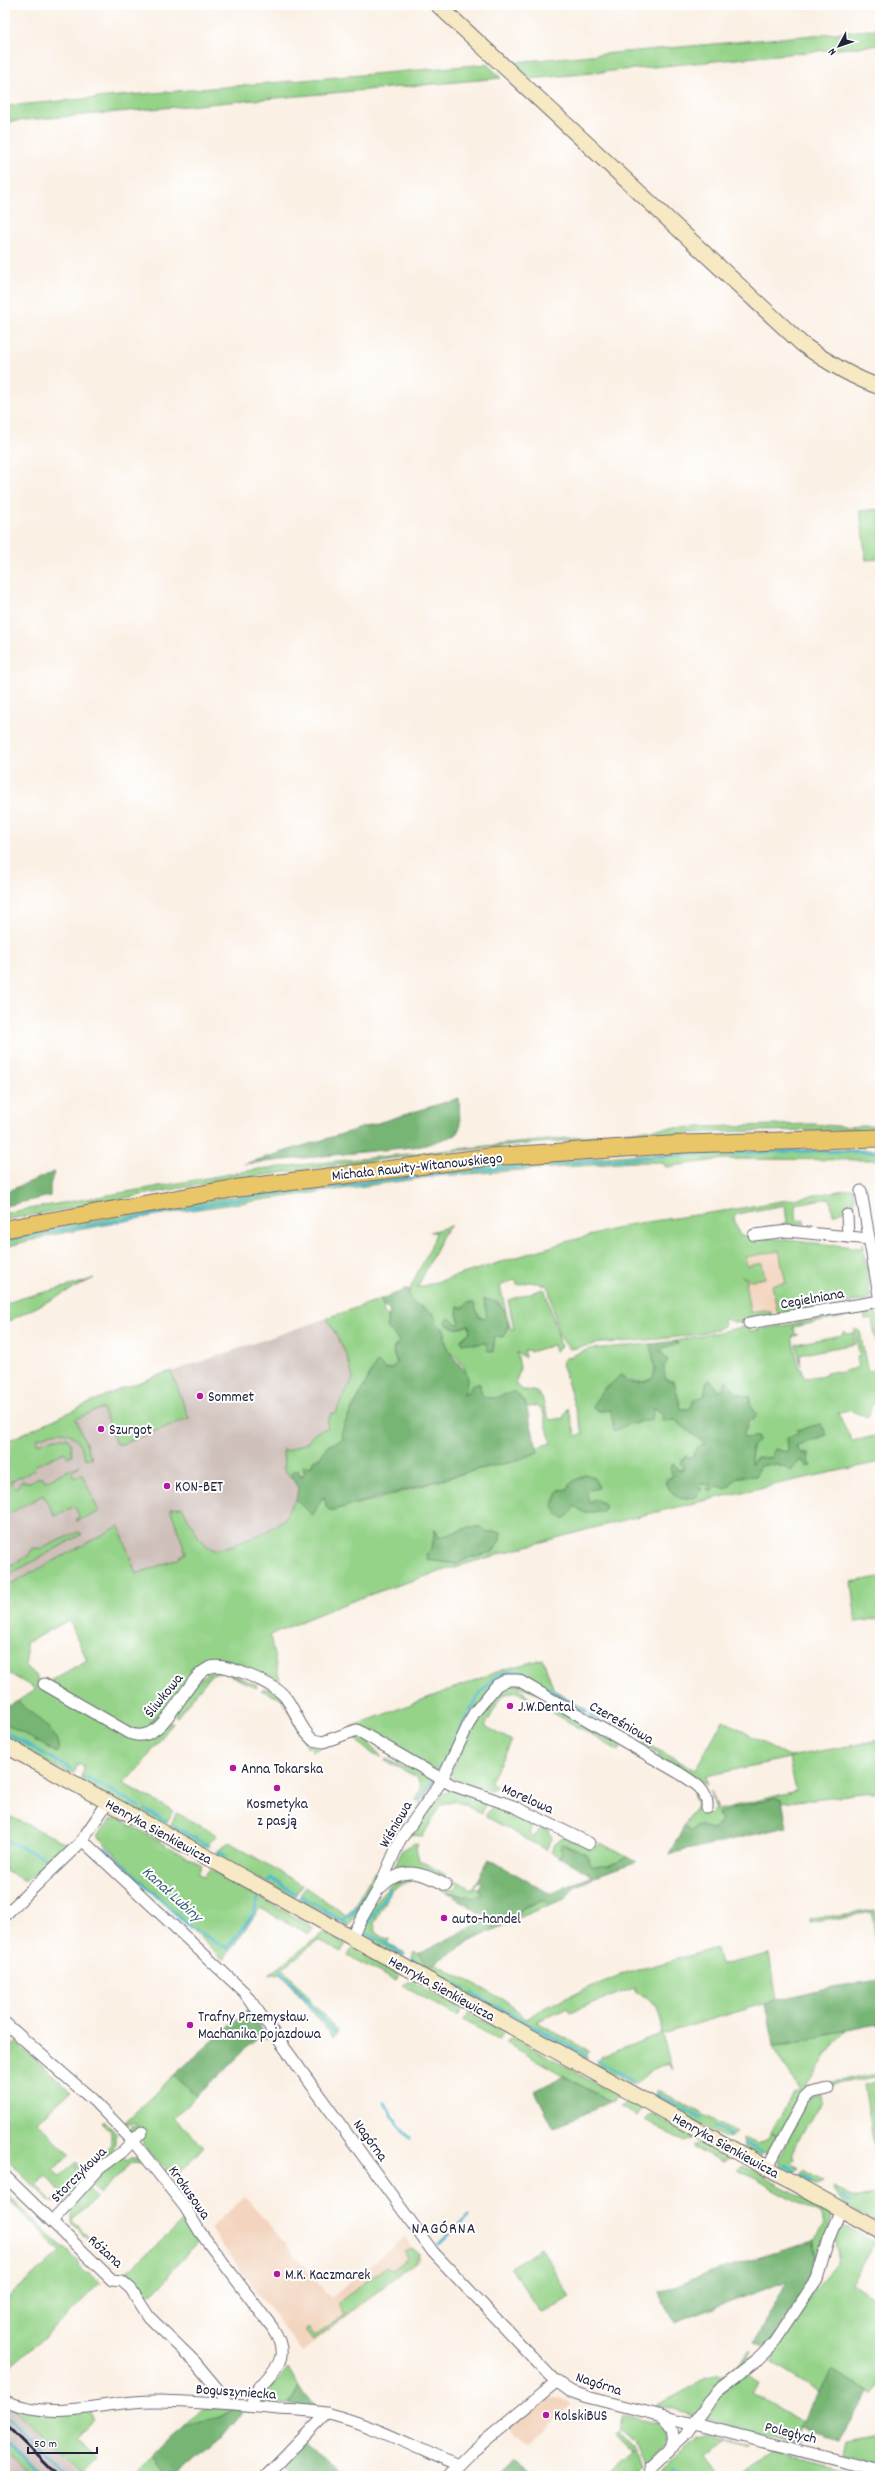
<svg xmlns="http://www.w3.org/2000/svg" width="885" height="2481" font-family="Dekko,sans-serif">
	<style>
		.built { fill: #f3d4be }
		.industrial { fill: #cfc0ba }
		.green { fill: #94d388; stroke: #5b7a62; fill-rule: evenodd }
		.forest { fill: #77b574; stroke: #4c6c58 }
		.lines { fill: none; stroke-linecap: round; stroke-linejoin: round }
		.stream { stroke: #51b8d0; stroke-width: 3 }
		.street-casing { stroke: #6e6a76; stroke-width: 13 }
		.secondary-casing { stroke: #6e6a76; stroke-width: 17 }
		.primary-casing { stroke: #6e6a76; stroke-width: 19 }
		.street { stroke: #fff; stroke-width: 11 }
		.secondary { stroke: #f6e9c3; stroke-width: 15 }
		.primary { stroke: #e9c769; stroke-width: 17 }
		.rail { stroke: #22223b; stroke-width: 3 }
		.poi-dot { fill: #b5179e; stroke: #fff; stroke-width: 1.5 }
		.labels { text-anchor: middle; stroke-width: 4; stroke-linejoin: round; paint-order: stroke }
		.street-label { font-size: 15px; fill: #22223b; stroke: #fff }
		.poi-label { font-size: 15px; fill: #22223b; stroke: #fff; text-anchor: start }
		.water-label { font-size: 16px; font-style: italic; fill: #355e77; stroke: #fff }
		.neighbourhood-label { font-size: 16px; letter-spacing: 1px; fill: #22223b; stroke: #fff }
	</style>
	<rect width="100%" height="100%" fill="#fff"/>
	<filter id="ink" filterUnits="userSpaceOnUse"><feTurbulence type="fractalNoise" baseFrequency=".025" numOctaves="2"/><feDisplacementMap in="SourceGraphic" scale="8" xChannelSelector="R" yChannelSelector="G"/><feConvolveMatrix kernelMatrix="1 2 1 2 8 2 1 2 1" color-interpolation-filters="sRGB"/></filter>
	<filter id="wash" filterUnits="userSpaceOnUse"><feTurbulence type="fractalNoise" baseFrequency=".012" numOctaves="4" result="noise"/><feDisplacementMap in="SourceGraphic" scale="16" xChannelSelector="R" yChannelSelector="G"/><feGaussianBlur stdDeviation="0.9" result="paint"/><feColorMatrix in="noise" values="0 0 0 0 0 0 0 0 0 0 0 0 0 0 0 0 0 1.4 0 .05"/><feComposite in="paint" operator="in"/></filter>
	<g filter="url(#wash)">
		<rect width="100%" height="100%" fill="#fbf0e4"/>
		<g class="built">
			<path d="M734,1235l128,14 -52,60 -62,8z"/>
			<path d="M245,2196l86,102 75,-61 15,22 -119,93 -92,-123z"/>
			<path d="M555,2398l7,1 9,5 -44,43 -9,-9 -1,1 -9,-12 30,-26z"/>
		</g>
		<g class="industrial">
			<path d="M327,1318l20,38 10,28 -64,142 -221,92 -67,37v-213l113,-52z"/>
			<path d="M5,2395l18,18 -2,2 62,61h-78z"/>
		</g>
		<g class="green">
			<path d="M880,29v16l-350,34 -16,-17z"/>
			<path d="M487,64l14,14 -496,44v-16z"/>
			<path d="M880,509v50l-14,1 -6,-49z"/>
			<path d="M813,1124l35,3 32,-2v6c-206,-5 -418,16 -622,45 -85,12 -169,29 -253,44v-7l254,-44 407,-41z"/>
			<path d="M760,1150h120v10l-156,-1 -58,8 -4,-5h-29l-194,14 -172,23 -110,16 -110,21 -42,11v-11l217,-38 266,-33 186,-13z"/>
			<path d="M867,1186l-14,4 2,16 -22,9 -3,-17 -35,6 2,17 7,-1 1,4 -23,4 -1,-4 6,-1 -2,-18 -49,9 -2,4 5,17 123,13v-6l9,57 -93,16 -6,-30 14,-2 -7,-32 -34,6 2,9 15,-3 3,15 -13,2 -11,-4 7,5 -3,1 5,30 14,-2 7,2v4l-22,3v3c-10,2 -17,0 -26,-4l1,8c-15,11 -99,16 -121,17 -12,1 -23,5 -34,6l-10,-14 -11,-50 -18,-3 -13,3 -1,-6 -16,7 6,26 -9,-11 -4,1 -7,-3 -2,1 3,16 -2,2 -6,-1 -5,-14 -6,-1 -5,6 -5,-1 -1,7 3,10h-4l-6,-6 -5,3 3,5c8,3 13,3 21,-1l1,7 -9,7 1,4 16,1 8,-2 1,8 6,2 2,-16 9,1 4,-8v-10l3,10h3l-6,-29 35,-11 2,1 16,56 -6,5 -2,-6 -23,7 -2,-2 -4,1 1,7 -8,-6 3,16 -4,15 6,7c28,0 17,14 28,30l13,-2 5,-10 8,28 7,-2 -21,-70 2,-5 25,-10 62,-5 4,25 -2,9 -8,4h-12l-13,-7 -11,11 -4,1 -12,19v2l7,3 11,-1 3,21 14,-7 24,-5 1,-12 10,8v6l12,-1 31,24 -7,2 -8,12 -5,-2 -6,6 4,4 -1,3 -5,1 -4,-6 -3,2 2,10 -7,3v6c8,11 16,16 29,12l1,-4 4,-2 1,-2 -3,-3 1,-2 14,1 -5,4 3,2 7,-5 9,3 10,-12 19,-1 3,-9c10,-5 23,-2 32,4l8,-10h4l3,5h5l-3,-5 1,-8 -11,-1 -1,-7 30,-10 -6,-11 -23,6 1,4 -12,3 1,12 -2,3 -11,-3 -5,9 -13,-1 -6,8 1,-18 6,-6v-4l-14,1 -1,-4 14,-19 -7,-11v-7l-14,-4 -7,-11 -3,-1 -4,9h-3l-9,-10 -4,2 -1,14 -10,3 -5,10h-9l-7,-27 -9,-3 -1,-13 4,-5 -8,-12 18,-5 -2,-3 72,-15 2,5 126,-21 4,25v28l-8,-44 -7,1 -1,-7 -71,14 2,7 3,1 -6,2 7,31h3l2,10 22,-3v-2l11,-2 1,2 21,-6 -2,-10 3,-1 -6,-27 6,2 7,38 3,2 10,-1v34l-8,1 -4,12 -20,-7 -10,3 14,28 28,-6v27c-128,27 -255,55 -380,92 -77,22 -151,45 -223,78l-7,4 11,51 5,4 19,35 13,12c-19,-6 -21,-30 -31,-44 -7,-9 -54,-29 -67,-31 -35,1 -46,65 -82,71l-87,-48 -1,-5 37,-21 -18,-40 -43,23v24l11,10 1,8 89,50c31,12 27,-14 46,-13l-35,48 -16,13 52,28 -10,14 -4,1 -74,-42 -4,-5 2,-12 -6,-3 -4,9h-8l-61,-33v-17l52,30c9,-18 -29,-41 -39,-52l18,-12 -31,-18v-84l114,-61 17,48 44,-16v-2l6,-3 -16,-45 12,-1c9,15 16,37 33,43 23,-6 50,-15 68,-30 6,-6 6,-16 13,-20l17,15 9,-17h3l1,8 3,4 46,-10 100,-30 37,-8 26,-10 -1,-5 14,-4 -9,-35h-3l-1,-3 -12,3 -3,-9 -9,-7c-8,1 -28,13 -33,0 -1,-3 0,-6 -2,-9l-6,1 -5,8 -5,2c5,-20 6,-23 -9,-39 -2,-2 -5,-3 -7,-6 -6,-12 5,-15 -11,-26l-2,-9 -16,-9h-3l-7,-7c0,-13 23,-45 28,-66h-6l21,-6 -7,7 -27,55 149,-46 67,-18 97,-14zM586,1474l7,3 6,10 -14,4 4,11 7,-3 9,6 -2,7h-20l-8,-6 -9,12c-7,0 -11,-6 -13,-13l6,-15 9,-1 3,-6zM470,1527h8l10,5h13l-1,8 -7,12 -22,5 -14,7 -29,-4 -2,-6 6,-4 3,-20 2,1 1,7z"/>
			<path d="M94,1278l-89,45v-19c30,-12 59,-14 89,-26z"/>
			<path d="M381,1299l1,5 3,3 -2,4 5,6c-4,15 5,13 11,24v3l-5,3 -1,7 4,9 -7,6h-7l-14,6c-8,21 -22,38 -28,60l3,4 -17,7 -16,21h-8l2,7 -14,2 1,3 -8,-10 -1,-20 3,2 22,-9 6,-9 14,-5 -1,-5 5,-10h4l6,-16 11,-18 -6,-23 -20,-38z"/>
			<path d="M844,1331l1,3 8,-1 2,11c-21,4 -35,6 -55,11l1,11 -5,-22 46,-9z"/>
			<path d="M171,1371l18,47 -67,26h-6l-14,-36 -26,11 16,40 -7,-1c-9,-30 -23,-30 -49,-19l2,5 17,-6h12l4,5 1,12 -4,2 -3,-5 -31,14 1,4 -25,12 6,6 6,-7 7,1 13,-6 3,5 35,-16 -8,8 2,5 8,-4 17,38 -23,9 3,-5 -4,-10 -20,10 -12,-21 -38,21v-74l113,-52z"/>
			<path d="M78,1532l4,2 -77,43v-9l23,-12 5,-8 7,1z"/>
			<path d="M880,1577v41l-24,4 -5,-40z"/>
			<path d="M543,1659l11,31 34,21 -2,2 -85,-35 -60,95 -91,-46 155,-58z"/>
			<path d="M215,1668l41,16 1,4 -34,-16 -12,3 -34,42 -3,-2 20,-31z"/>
			<path d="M508,1683l10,3 11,11 -1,1 -13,-7 -12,4 -18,31 27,15 -22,40 7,5 -6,5 -35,-10 -6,-7 36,-75z"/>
			<path d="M265,1688l13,4 30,47 45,-6 13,7 16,17 -8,-2 -23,-20 -38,16 -3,-5 -3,2 -24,-48 -22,-10z"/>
			<path d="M551,1703l69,41 1,4 -2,3 -76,-44z"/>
			<path d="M723,1720l66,37 91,-17v51l-99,12 1,-3 -23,2 -39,10 -2,2 4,7 -6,7 -6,2 -9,-5 -6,1 -4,6 -7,-6 13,-22 -4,-11c8,7 3,25 18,21l4,-7 -4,-16 7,19 78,-19 -7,-33 -83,18 1,8 -49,-27 1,-3 -16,-10 1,-2 51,28z"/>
			<path d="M386,1759l19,9 2,-3 28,16 -17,24 3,-4 -6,-1 6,-11 -4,-12 -32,-16z"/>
			<path d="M453,1790l33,12 -4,12 -27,-14 -15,5 -17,31 -14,-1 28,-39z"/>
			<path d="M494,1804l38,16 1,4 -4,10 5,3 7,-9 8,2 3,9 -6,11 -61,-34z"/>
			<path d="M177,1813l40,22 -14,14 -30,-16 -2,-9z"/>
			<path d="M5,1814l63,30 -42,37 -21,-10z"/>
			<path d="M111,1819h8l83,46 -4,8 6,3 6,-7 104,59 -5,6 -49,-26 -37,52 -126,-124z"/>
			<path d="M564,1837l30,12 7,-6 26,14c-10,9 -25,12 -37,9l-1,-8 -24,-14 -6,13 -8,-5 4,-8z"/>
			<path d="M229,1842l73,43 -8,12 -76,-39v-8z"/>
			<path d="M415,1843l3,1 -2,4 3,12 27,15 -1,2 -52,-5 8,-21z"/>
			<path d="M374,1872h4l1,5 -30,49 -2,1 -49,-27 7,-13 41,28 6,-5z"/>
			<path d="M416,1874l11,3 20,13 9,-1 3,-4 -5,-3 2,-2 16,9 3,-2 7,7 -9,4 -2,-2 -24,-3 -29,-17 -26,14 -18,33 3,11 10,6 3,-1 -3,4 18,10 -2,3c-15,-2 -37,-11 -41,-27 9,-24 26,-52 54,-55z"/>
			<path d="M545,1900l4,5 -33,14 7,-11z"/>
			<path d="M875,1910l5,28h-5l-3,-26 -61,11v-4z"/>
			<path d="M323,1933l23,11 -5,8 -23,-12 -35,28 55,64 -5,5 -52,-64 -13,2z"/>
			<path d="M352,1948l47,26 -3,7 -48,-25z"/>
			<path d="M717,1948l4,17 48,-11 8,46 -115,34 10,35 -4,-6 -15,6 -12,11 -9,4 -36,-17 4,-10 61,-23c4,-20 -5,-36 -25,-41l-2,-5 -64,24 -3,-5 -31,15 53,29 -4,6 3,1 -3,1 -157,-87 -16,-10 3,-10c8,4 7,10 13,13l7,-2 69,37 22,18 38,-20 56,-23z"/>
			<path d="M411,1981l50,28 -4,7 -55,-31z"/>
			<path d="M469,2013l34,19 -4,8 -36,-20z"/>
			<path d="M847,2030l-11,11 -31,47 75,-16v4l-61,11 -45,62 -14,7 -16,-7 -1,-12 14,7 10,-5 4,-6 7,4 -7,-5 22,-39 7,-2 -27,-45 15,-1z"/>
			<path d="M513,2037l105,59 -5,7 -107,-60z"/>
			<path d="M16,2042l55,49 -34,31 33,33 -17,15 6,7 18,-15 8,8 26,-26v-12l-9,-9 2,-2 12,12v11l-3,3 5,5 -31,23 -11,-9 4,19 -17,20 -4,-4 -9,1 -45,-45v-104zM47,2176l14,16 -9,9 -16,-16z"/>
			<path d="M174,2075l23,21 -24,22 31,28 -30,33 -31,-34 -1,-7 -5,-6 -10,-1 4,-5 7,-1 -2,-2h-12z"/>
			<path d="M880,2081v62l-6,1 -10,-59z"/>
			<path d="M657,2091h3l76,41 -5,5 -7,1 -70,-40z"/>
			<path d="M820,2093l1,8 -29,51 2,8 -5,2 10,6 -5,6h-4l-10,-7 -2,-7 26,-57z"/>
			<path d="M627,2101l15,8 -5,7 -17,-9z"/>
			<path d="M651,2114l42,24 -8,4 -40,-22z"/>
			<path d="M700,2142l30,16 -8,4 -30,-16z"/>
			<path d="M122,2155l5,6 4,-3h9l8,11 -6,-5 -11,-1 -32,31 -7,-8 -1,-5z"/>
			<path d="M743,2166l90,48 -17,57 -2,-30 10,-17 -4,-10 -82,-44z"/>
			<path d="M803,2170l21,12 -7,3 -15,-4 -1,-6z"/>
			<path d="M86,2187l10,10 -23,24 28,28 -2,1 -27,-27v-9l-4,-4z"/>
			<path d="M833,2187l21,11 26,-5v17h-2l2,2v12c-15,-9 -44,-18 -47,-37z"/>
			<path d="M5,2193l75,70 -1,3 7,7 3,-1 11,11 -43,43 -52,45v-71l56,-49 -56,-54z"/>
			<path d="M185,2220l13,22c-8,9 -16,17 -24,26 -10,11 -11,23 -29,26l-22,-15 1,-5z"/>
			<path d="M839,2223l36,19 -24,42 29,17v82l-7,12 -41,-25 -13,22 -46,-28 1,-11 6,-11 34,-52 23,-26 1,-13 -4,-17z"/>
			<path d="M413,2248l5,7 -2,6 -103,80 -8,-10 3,-4 7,9 30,-22 -7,-11 48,-37 7,4 14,-11 -2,-7z"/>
			<path d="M541,2248l29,49 -29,16 -31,-46z"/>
			<path d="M750,2350l1,3 -8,14 -49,49 -37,-11 60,-32 3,4c15,-7 21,-13 30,-27z"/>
			<path d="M288,2368l11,19 -10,18 -30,-2z"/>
			<path d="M747,2373l13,10 -8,10 50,29 -4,6 1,17 -82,-21 -15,-7 16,-23z"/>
			<path d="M11,2406l80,6 2,8 -17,17 21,22 -14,14 2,3z"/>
			<path d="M203,2408h31c-19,15 -35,12 -56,25z"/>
			<path d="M623,2415l35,9 7,7 -1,13 -22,21 -9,-22 -14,-12z"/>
			<path d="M617,2433l15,15 7,20 -4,3 4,5h-33l25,-24 -16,-16z"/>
			<path d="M708,2435l44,10 -27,-6 -20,18 11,14 -3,2 3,3h-58l3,-6 33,-31z"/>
			<path d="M880,2435v29l-36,-9 3,-14z"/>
			<path d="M5,2439l37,37h-12l-25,-25z"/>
			<path d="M773,2452l93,24h-124z"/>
			<path d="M153,2457l14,19h-33z"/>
		</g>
		<g class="forest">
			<path d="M459,1098l1,29 -4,8 -34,11 -178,18z"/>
			<path d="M54,1172l-4,13v11l-45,10v-14z"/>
			<path d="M408,1289c0,17 13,17 26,25l2,9 8,6 3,20 20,25 1,5 -4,15 4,-2 5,-8 6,-1c2,3 1,6 2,9 5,13 25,1 33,0l11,10 13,50 -26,10 -37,8 -141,40h-5l-3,-4 -1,-8h-3l-9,17 -17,-15 2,-12 -7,-12 3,-5 4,-1 2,6h3l2,-4 -2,-7 8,2 3,-8 6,-1 7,-12 17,-7 -3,-4 3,-9 32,-63 2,-1 8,8 8,-3 3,-4 -4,-13 6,-9 -13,-15 4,-16 -7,-4 -2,-7z"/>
			<path d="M484,1299c20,2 30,18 20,38l-9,-1 -2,16 -6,-2 -1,-7 -8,1 -16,-1 -1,-3 9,-8 -1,-7 -12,3 -11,-4 1,-5 3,-1 6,6h4l-3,-10 1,-7 5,1 5,-6 6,1 5,14 6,1 2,-2z"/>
			<path d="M676,1341l2,3 -14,3 -4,4 8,10 -4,5 1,13 9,3 7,27h9l5,-10 10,-3 1,-14 4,-2 9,10h3l4,-9 10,12 14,4v7l7,11 -8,7 -6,12 2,4 13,-1v4l-6,6 -1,18 6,-8 13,1 5,-9 11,3 2,-3 -1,-12 11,-3 -1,-4 24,-6 6,11 -30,10 -1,3 6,6 7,-1 -1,8 3,5h-5l-3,-5h-4l-8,10c-9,-6 -22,-9 -32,-4l-3,9 -19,1 -10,12 -9,-3 -7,5 -4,-2 5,-4 -12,-1 -2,2 4,3 -7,8 -14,2 -12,-10 -4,-7 8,-6 -3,-7 2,-5 6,6 5,-1 1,-3 -4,-3 7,-7 4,2 8,-12 6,-2 -30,-24 -13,1 1,-6 -9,-8 -2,12 -24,5 -14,7 -3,-21 -11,1 -7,-3v-3l12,-18 4,-1 11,-11c5,1 4,4 7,6 8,5 19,0 26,-3l2,-9 -4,-25z"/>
			<path d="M586,1474l7,3 6,11 -13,3 3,11 6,-3 10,6 -2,7h-20l-8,-6 -9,12c-7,0 -11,-6 -13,-13l6,-15 9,-1 3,-6z"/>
			<path d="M470,1527h8l10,5h13l-1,8 -7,12 -22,5 -14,7 -29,-4 -2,-5 6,-6 3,-20 3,9z"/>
			<path d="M18,1701c10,12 47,32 39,52l-52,-30v-15z"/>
			<path d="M776,1798l6,2 5,27 -118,27 15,-28 7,6 7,-7 12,5 6,-2 6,-7 -4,-8 2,-1z"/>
			<path d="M562,1844l24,10 6,12h16l19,-9 9,5 -38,13 -24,12 -9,12 -16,6 -5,-5 -15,5 -6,3 -7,11 -45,22 -39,24 -8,-2 -5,-9 70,-36 -42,-25 26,5 9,-4 -4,-5 4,-6 -4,-2 -6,8 17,-30 60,34 44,-17 -34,-19 3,-5 -2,-4z"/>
			<path d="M880,1937v86c-36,4 -70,20 -107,23l-8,-43 61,-15 53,-8 -4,-42z"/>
			<path d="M248,2010l20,28 -9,-1 -62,59 -23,-21z"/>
			<path d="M563,2076l47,26 -56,26 -19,-37z"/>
			<path d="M814,2241l2,30 -43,69 -9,7 -10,-4 33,-62 -113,42 -15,-30 55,-22z"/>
			<path d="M832,2370l37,22 -29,48 -42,-12z"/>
			<path d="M299,2387l18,20 -28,-2z"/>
			<path d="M234,2408l11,1 -25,30 -39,34 -4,3h-10l-14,-19c12,-12 25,-28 41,-34 18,-6 23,-1 40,-15z"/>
			<path d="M302,2444l42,32h-49l-14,-10z"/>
			<path d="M513,2460l14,16h-31z"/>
		</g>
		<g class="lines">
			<g class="stream">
				<path d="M5,1240l253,-44 206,-25 214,-16 125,-4 77,1"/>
				<path d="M193,1672c13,-12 24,-14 41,-9"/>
				<path d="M470,1710c12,-20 28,-46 54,-36l62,38"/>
				<path d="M590,1715l7,4"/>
				<path d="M5,1732l66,37"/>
				<path d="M439,1771l29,-56"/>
				<path d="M86,1777l53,30"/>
				<path d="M420,1800l14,-22"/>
				<path d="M145,1810l20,11"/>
				<path d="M174,1826l34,20"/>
				<path d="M5,1840l43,19"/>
				<path d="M105,1848l86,80 38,21"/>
				<path d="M218,1851l8,4"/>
				<path d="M374,1880l2,-6"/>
				<path d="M267,1882l4,-4 23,15"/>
				<path d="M390,1889l-24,37 -1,6 39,23"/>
				<path d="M367,1892l3,-5"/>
				<path d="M301,1896l45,27"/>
				<path d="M342,1920l11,-7 11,-17"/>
				<path d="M227,1948l27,-35 4,-14"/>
				<path d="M412,1960l53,29"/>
				<path d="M280,1970l55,63"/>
				<path d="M472,1993l114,62"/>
				<path d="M598,2061l34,19"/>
				<path d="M656,2094l46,25"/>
				<path d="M385,2103l12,20 13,15"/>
				<path d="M715,2126l15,9"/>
				<path d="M745,2143l16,9"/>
				<path d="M783,2164l12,7"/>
				<path d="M802,2175l10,6"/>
				<path d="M842,2197l9,5"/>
				<path d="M439,2243l30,-28"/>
				<path d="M5,2415l61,61"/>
				<path d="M5,2441l35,35"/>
				<path d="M672,2470l7,6"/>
			</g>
		</g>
	</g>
	<g filter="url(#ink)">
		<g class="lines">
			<defs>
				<g id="street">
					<path d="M861,1191l19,110"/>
					<path d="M847,1215l1,22"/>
					<path d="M754,1235l34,-4 81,8"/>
					<path d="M749,1323l131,-22"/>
					<path d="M44,1684l83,48c38,20 56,-56 84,-65 14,-5 66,18 74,30 11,13 14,31 28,43l10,2 34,-12 95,55 61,21 76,37"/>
					<path d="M82,1840l162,152 189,260 120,127 17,12 17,6 293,74"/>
					<path d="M380,1888c23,-23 40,-16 66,-3"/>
					<path d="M5,1915l74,-71 29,-42"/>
					<path d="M351,1937l28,-49 21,-48 41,-58 33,-69 23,-28 10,-5h11l161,93c13,8 30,17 28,35"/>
					<path d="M5,2023l88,77 40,41 52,66 15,25 72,95c28,43 -16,47 -21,79"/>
					<path d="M767,2168l37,-69 6,-6 18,-4"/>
					<path d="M5,2176l107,104 10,1 9,8 18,28 46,45 30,36 1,6"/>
					<path d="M52,2221l48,-53 22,-16 20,-20"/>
					<path d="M5,2401c56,22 95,-1 152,0 40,1 81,4 121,8 16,1 35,1 51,5 44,11 87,34 129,52"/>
					<path d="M662,2417c11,7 15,21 7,33"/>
					<path d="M266,2476l61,-63"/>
					<path d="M448,2476l26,-26 82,-68"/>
					<path d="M649,2476l1,-8 37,-35 31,-43 40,-31 15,-15 44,-65 12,-41 12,-29"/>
				</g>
				<g id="secondary">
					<path d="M438,5l364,339c25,18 49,33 78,43"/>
					<path d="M5,1745l875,486"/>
				</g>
				<path id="primary" d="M5,1229l226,-40 259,-32 194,-13 196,-6"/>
			</defs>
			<use href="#street" class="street-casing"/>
			<use href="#secondary" class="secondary-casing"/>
			<use href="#primary" class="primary-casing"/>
			<use href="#street" class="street"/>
			<use href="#secondary" class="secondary"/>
			<use href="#primary" class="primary"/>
			<path class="rail" d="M5,2423l53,53"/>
		</g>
	</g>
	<g class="poi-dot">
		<circle cx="200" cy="1396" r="4"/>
		<circle cx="101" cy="1429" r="4"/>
		<circle cx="167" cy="1486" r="4"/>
		<circle cx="510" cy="1706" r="4"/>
		<circle cx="233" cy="1768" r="4"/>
		<circle cx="277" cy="1788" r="4"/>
		<circle cx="444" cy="1918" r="4"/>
		<circle cx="190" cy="2025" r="4"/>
		<circle cx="277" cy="2274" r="4"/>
		<circle cx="546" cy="2415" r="4"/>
	</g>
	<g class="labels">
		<g class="street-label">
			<text transform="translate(417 1166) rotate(-6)" y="5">Michała Rawity-Witanowskiego</text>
			<text transform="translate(812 1298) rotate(-10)" y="5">Cegielniana</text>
			<text transform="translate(163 1695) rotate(-51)" y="5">Śliwkowa</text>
			<text transform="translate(622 1722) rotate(30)" y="5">Czereśniowa</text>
			<text transform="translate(528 1798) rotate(24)" y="5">Morelowa</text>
			<text transform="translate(395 1824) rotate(-60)" y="5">Wiśniowa</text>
			<text transform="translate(159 1831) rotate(29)" y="5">Henryka Sienkiewicza</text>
			<text transform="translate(442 1988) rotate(29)" y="5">Henryka Sienkiewicza</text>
			<text transform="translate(371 2140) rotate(54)" y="5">Nagórna</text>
			<text transform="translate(726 2145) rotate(29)" y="5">Henryka Sienkiewicza</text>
			<text transform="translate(78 2174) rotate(-45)" y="5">Storczykowa</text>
			<text transform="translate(190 2192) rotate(55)" y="5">Krokusowa</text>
			<text transform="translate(106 2251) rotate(42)" y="5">Różana</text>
			<text transform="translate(599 2383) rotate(18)" y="5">Nagórna</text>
			<text transform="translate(236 2391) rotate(4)" y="5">Boguszyniecka</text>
			<text transform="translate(791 2432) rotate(14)" y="5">Poległych</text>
		</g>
		<g class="poi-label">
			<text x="208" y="1401">Sommet</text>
			<text x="109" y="1434">Szurgot</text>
			<text x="175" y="1491">KON-BET</text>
			<text x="518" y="1711">J.W.Dental</text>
			<text x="241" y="1773">Anna Tokarska</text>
			<text x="277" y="1808" text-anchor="middle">Kosmetyka<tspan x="277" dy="17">z pasją</tspan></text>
			<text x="452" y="1923">auto-handel</text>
			<text x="198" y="2021">Trafny Przemysław.<tspan x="198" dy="17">Machanika pojazdowa</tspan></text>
			<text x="285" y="2279">M.K. Kaczmarek</text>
			<text x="554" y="2420">KolskiBUS</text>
		</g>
		<g class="water-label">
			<text transform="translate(173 1893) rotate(42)" y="6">Kanał Lubiny</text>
		</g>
		<g class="neighbourhood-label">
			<text x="444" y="2233">NAGÓRNA</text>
		</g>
	</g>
	<rect width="885" height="2481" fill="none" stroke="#fff" stroke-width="20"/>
	<g transform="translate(839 46) rotate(230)" stroke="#ffffff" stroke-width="3" paint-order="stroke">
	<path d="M0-3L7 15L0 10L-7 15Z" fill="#22223b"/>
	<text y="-6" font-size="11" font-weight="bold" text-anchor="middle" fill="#22223b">N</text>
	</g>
	<path d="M28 2447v6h69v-6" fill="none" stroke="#22223b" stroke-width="2"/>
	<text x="34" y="2447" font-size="12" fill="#22223b" stroke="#ffffff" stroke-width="3" paint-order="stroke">50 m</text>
</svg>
